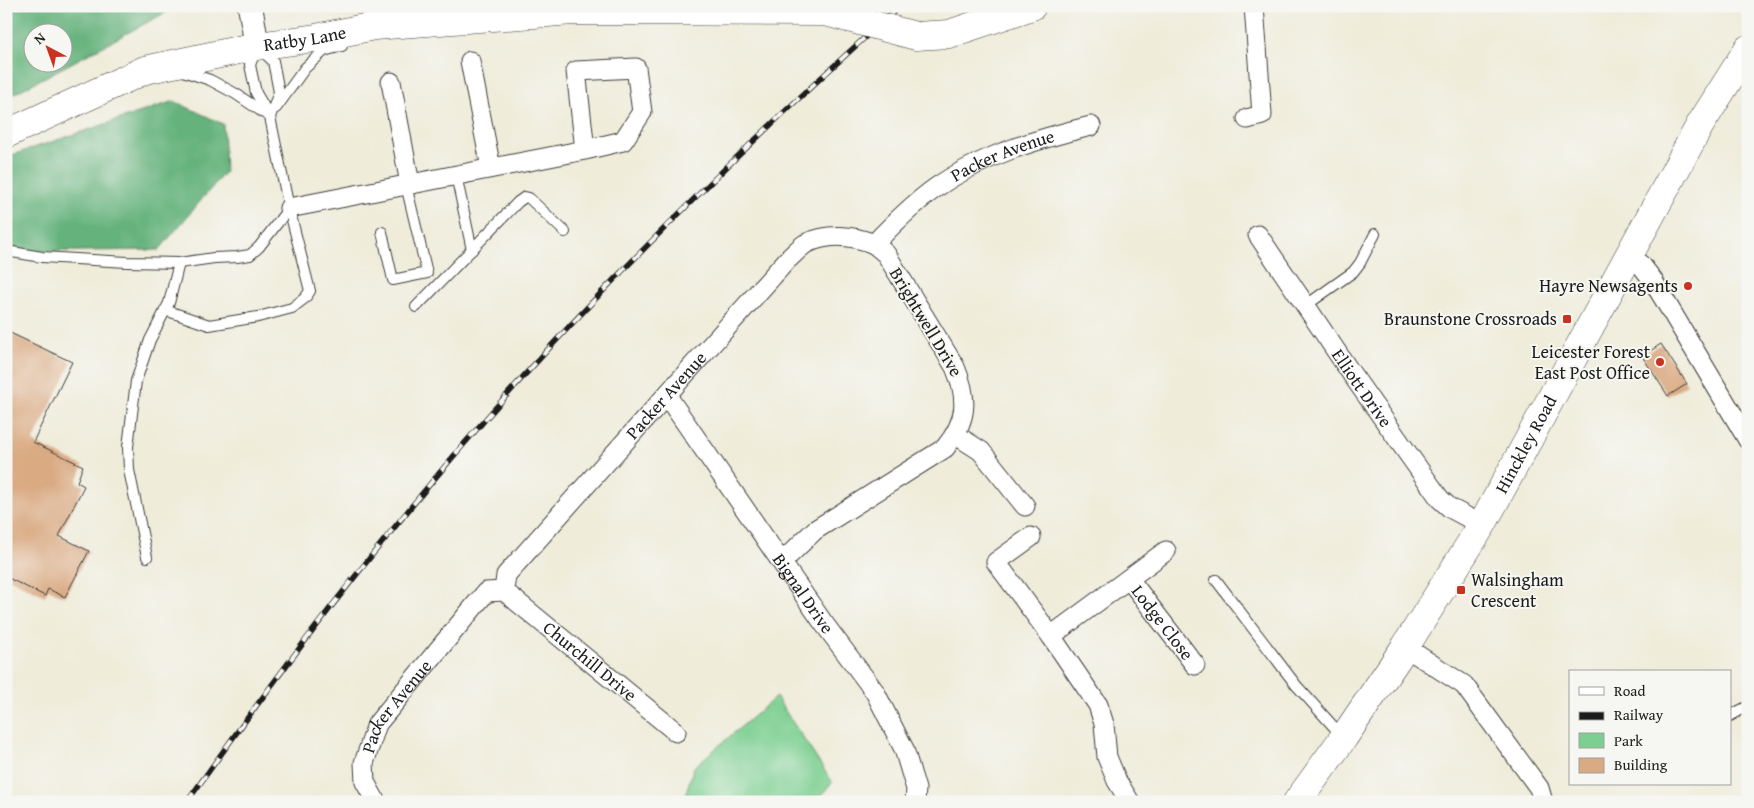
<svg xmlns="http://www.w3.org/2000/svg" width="1754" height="808" font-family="'Gentium Book Plus',serif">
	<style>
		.green { fill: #7ccf91; stroke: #4c7656 }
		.forest { fill: #65b27b; stroke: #40674c; fill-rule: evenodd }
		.building { fill: #daaa83 }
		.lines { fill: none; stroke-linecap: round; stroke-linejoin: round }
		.service-casing { stroke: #3c3b38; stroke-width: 12 }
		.minor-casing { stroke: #3c3b38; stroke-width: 21 }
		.tertiary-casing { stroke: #3c3b38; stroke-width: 26 }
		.secondary-casing { stroke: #3c3b38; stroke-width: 29 }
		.primary-casing { stroke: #3c3b38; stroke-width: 29 }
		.service { stroke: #fff; stroke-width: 10 }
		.minor { stroke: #fff; stroke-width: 19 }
		.tertiary { stroke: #fff; stroke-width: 24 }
		.secondary { stroke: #fff; stroke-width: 28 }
		.primary { stroke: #fff; stroke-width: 28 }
		.rail-casing { stroke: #1c1c1c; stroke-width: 5.5 }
		.rail { stroke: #f6f6f2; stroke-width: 4; stroke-dasharray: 11; stroke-linecap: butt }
		.secondary-bridge-casing { stroke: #3c3b38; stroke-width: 29; stroke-linecap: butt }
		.secondary-bridge { stroke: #fff; stroke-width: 28 }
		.poi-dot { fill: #c8321e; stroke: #f6f6f2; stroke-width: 2 }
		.labels { text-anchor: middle; stroke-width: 4; stroke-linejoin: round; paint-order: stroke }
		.street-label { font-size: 18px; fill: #1c1c1c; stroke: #f6f6f2 }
		.poi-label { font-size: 18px; fill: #1c1c1c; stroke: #f6f6f2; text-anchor: end }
	</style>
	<rect width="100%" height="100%" fill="#f6f6f2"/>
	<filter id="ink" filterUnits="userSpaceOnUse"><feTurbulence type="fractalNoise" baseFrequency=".02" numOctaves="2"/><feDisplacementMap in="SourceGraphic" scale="10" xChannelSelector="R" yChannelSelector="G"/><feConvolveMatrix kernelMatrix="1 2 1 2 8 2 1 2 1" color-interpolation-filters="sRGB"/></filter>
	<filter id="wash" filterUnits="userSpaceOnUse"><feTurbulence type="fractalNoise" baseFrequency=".0096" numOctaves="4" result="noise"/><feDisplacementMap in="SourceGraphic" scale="20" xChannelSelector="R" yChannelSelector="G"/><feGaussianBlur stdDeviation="1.12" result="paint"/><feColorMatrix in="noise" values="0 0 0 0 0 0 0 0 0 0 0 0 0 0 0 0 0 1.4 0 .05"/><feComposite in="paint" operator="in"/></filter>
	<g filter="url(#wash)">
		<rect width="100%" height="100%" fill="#efecda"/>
		<path class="green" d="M776,697l56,85 -16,20h-133l11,-35z"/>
		<g class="forest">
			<path d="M6,6h172l-172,92zM32,32h30v30h-30z"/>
			<path d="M174,101l49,23 2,48 -66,78 -153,2v-95z"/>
		</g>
		<g id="blocks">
			<g class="building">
				<path d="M6,331l66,31 -39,80 50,24 -6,16 7,4 -25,50 30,15 -24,46 -17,-8 -3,7 -39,-19z"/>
				<path d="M1661,344l26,40 -19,12 -26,-40z"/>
			</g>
		</g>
	</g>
	<g filter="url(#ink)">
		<use href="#blocks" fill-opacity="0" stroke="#3c3b38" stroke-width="1"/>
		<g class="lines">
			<defs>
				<g id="service">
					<path d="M180,70l30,10 26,14 31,21"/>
					<path d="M276,108l29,-40 19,-17 18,-5"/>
					<path d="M456,175l16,75"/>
					<path d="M382,232l11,48 34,-7 -21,-88"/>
					<path d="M6,251l36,6 85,5 52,1 35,-5 23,-1 13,-2 9,-8 30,-39"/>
					<path d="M1305,306l48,-34 7,-9 15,-29"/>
					<path d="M416,307l102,-105 7,-5 4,1 36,34"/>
					<path d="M165,310l44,15 49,-8 34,-9 13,-10 5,-7 -21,-83 -19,-91 -14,-24 -6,-28 7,-19 16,15 6,31 -9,25"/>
					<path d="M147,557l-18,-87 -1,-23 8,-66 14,-41 19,-37 10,-40"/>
					<path d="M1216,580l80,105 47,52"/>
					<path d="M1730,716l18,-10"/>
				</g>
				<g id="minor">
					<path d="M470,61l21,107"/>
					<path d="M391,82l19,102"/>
					<path d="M1247,119l15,-4 -8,-109"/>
					<path d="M289,208l296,-58 -9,-79 60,-3 6,44 -19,29 -38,9"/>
					<path id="s1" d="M1258,235l95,141 87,123 10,9 32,17"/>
					<path d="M1629,255l13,11 10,13 96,161"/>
					<path id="s2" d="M667,396l155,225 53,71 29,57 12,40 -1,13"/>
					<path d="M956,435l25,16 44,55"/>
					<path d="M1031,537l-35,25 55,74"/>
					<path d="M782,562l33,-32 130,-82c22,-27 24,-48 10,-81l-69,-113 -12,-10"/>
					<path id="s3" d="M1129,579l66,86"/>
					<path id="s4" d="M504,591l172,141"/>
					<path d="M1405,647l59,38 75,103 4,14"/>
					<path id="s5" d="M376,802l-11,-20 -1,-19 13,-39 109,-132 18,-1 2,-16 281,-315c6,-5 12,-12 18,-16 22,-11 47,-9 69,0 19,-20 38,-39 60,-55 46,-33 103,-50 157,-63"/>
					<path d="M1130,802l-13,-21 -10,-24 -3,-33 -6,-19 -47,-69 115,-85"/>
				</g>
				<path id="tertiary" d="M250,6l7,40"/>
				<g id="secondary">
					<path d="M916,36l33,-2 83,-28"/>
					<path id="s6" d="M6,134l139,-64 112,-24 59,-8 58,-12 199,-15 252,1 23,6"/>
				</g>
				<g id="primary">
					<path id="s7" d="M1297,802l47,-65 61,-90 77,-122 218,-400 48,-76"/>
				</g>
			</defs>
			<use href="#service" class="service-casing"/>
			<use href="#minor" class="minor-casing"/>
			<use href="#tertiary" class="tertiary-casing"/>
			<use href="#secondary" class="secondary-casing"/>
			<use href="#primary" class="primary-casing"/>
			<use href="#service" class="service"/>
			<use href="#minor" class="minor"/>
			<use href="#tertiary" class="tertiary"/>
			<use href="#secondary" class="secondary"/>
			<use href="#primary" class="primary"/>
			<defs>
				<path id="rail" d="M187,802c126,-179 263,-352 414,-509 96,-100 196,-195 299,-287"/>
			</defs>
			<use href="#rail" class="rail-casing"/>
			<use href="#rail" class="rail"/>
			<defs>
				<path id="secondary-bridge" d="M848,18l68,18"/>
			</defs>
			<use href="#secondary-bridge" class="secondary-bridge-casing"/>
			<use href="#secondary-bridge" class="secondary-bridge"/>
		</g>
	</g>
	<g class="poi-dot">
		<circle cx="1688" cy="286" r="5"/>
		<rect x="1562" y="314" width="10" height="10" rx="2.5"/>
		<circle cx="1660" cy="362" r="5"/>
		<rect x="1456" y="585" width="10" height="10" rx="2.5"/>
	</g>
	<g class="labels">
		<g class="street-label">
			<text dy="6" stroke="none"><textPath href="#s6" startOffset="316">Ratby Lane</textPath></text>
			<text dy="6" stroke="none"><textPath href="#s5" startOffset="964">Packer Avenue</textPath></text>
			<text transform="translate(926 322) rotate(59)" y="6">Brightwell Drive</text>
			<text dy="6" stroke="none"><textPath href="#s1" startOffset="185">Elliott Drive</textPath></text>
			<text dy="6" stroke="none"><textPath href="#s5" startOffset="529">Packer Avenue</textPath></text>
			<text dy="6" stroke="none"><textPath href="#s7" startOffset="425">Hinckley Road</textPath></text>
			<text dy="6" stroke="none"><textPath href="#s2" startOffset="240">Bignal Drive</textPath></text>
			<text dy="6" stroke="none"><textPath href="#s3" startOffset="55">Lodge Close</textPath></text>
			<text dy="6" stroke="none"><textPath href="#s4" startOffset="111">Churchill Drive</textPath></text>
			<text dy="6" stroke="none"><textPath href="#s5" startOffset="108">Packer Avenue</textPath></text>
		</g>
		<g class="poi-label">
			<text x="1678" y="292">Hayre Newsagents</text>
			<text x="1557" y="325">Braunstone Crossroads</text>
			<text x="1650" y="358">Leicester Forest<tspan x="1650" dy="21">East Post Office</tspan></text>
			<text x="1471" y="586" text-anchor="start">Walsingham<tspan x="1471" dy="21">Crescent</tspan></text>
		</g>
	</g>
	<rect width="1754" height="808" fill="none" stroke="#f6f6f2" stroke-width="25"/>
	<rect x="1569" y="670" width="162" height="115" fill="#f6f6f2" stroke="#9f9f9c"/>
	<rect x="1579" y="687" width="25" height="8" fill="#ffffff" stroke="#9f9f9c"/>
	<text x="1614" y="696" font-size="15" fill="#1c1c1c">Road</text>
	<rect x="1579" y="712" width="25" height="8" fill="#1c1c1c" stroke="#9f9f9c"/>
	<text x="1614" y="720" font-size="15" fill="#1c1c1c">Railway</text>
	<rect x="1579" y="733" width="25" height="15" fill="#7ccf91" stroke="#9f9f9c"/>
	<text x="1614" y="746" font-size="15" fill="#1c1c1c">Park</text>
	<rect x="1579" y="758" width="25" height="15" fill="#daaa83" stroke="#9f9f9c"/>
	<text x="1614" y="770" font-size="15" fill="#1c1c1c">Building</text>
	<g transform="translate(48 48) rotate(319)"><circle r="24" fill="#f6f6f2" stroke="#9f9f9c"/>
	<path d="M0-4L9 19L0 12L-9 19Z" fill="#c8321e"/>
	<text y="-8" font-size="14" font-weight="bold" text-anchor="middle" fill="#1c1c1c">N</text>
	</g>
</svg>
